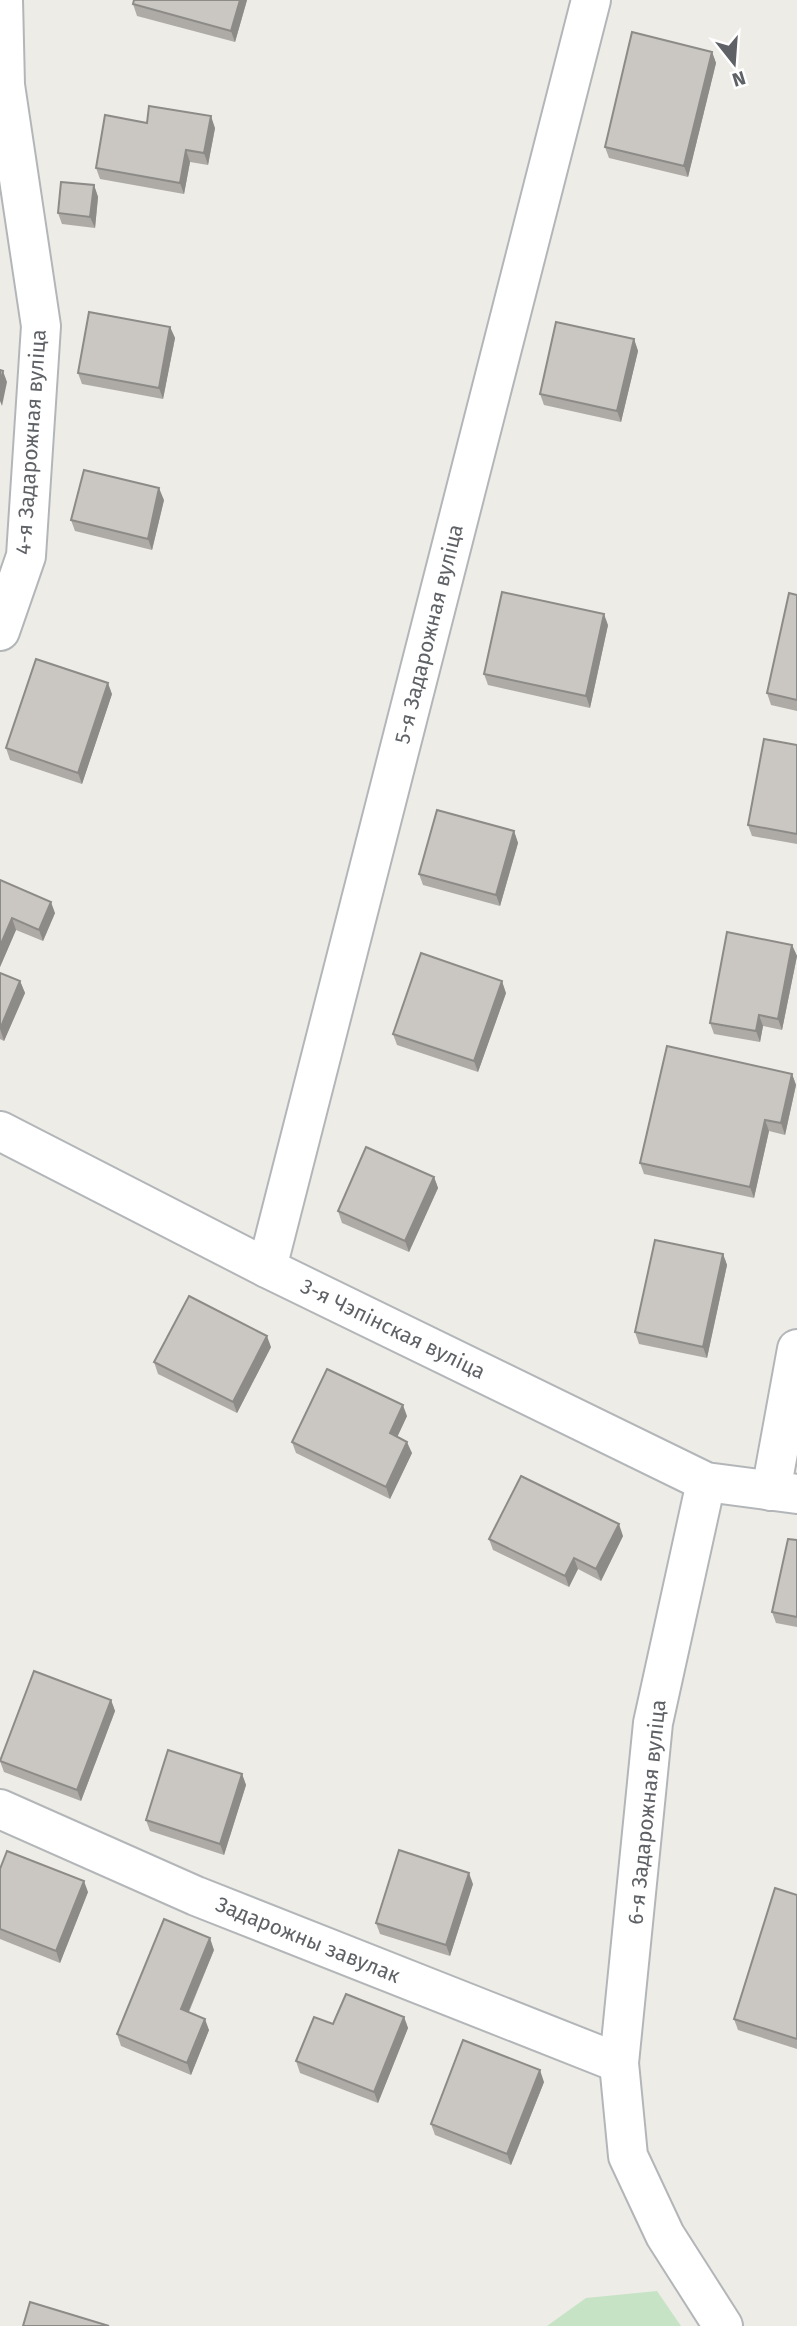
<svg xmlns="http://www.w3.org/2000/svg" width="797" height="2326" font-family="'Fira Sans',sans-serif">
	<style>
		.green { fill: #c7e3c5 }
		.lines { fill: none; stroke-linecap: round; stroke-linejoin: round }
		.minor-casing { stroke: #b3b6b9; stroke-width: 42 }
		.minor { stroke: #fff; stroke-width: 38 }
		.wall { fill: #aeaba7 }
		.shaded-wall { fill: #8d8b88 }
		.building { fill: #cac7c2; stroke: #8d8b88; stroke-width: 2 }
		.labels { text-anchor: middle; stroke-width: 7; stroke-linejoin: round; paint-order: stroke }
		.street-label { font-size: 21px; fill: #5e6165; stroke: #fff }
	</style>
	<rect width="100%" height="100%" fill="#eeece6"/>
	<path class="green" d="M657,2291l24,35h-134l39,-28z"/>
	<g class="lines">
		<defs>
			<g id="minor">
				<path d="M0,631l26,-75 15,-230 -36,-241 -2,-85"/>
				<path d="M0,1131l267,137 439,214 91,12"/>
				<path d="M267,1268l324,-1268"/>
				<path d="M706,1482l-53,241 -34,340 9,93 37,79 58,91"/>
				<path d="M771,1491l26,-142"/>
				<path d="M0,1809l196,87 423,167"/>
			</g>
		</defs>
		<use href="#minor" class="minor-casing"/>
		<use href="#minor" class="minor"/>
	</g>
	<g class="wall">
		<path d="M247,0l-12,42 -98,-26 -4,-12z"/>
		<path d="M712,52l4,11 -28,114 -79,-19 -4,-11z"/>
		<path d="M147,123l68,5 -7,37 -18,-3 -6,32 -84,-15 -4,-11z"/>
		<path d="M94,185l4,12 -3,31 -33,-4 -4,-11z"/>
		<path d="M170,327l5,11 -12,61 -81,-15 -4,-11z"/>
		<path d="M634,339l4,12 -17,71 -77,-17 -4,-11z"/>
		<path d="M164,500l-12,50 -77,-19 -4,-11z"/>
		<path d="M797,595v116l-26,-6 -4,-12z"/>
		<path d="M608,625l-18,83 -102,-23 -4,-11z"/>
		<path d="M112,694l-30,90 -72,-24 -4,-12z"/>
		<path d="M797,745v99l-45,-8 -4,-11z"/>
		<path d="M514,831l4,12 -18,63 -77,-21 -4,-11z"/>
		<path d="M0,880l55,33 -12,28 -27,-11 -16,37z"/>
		<path d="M792,945l5,11 -15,74 -19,-4 -3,16 -46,-8 -4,-11z"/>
		<path d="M0,973l20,8 5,12 -21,48 -4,-2z"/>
		<path d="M506,993l-28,79 -81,-27 -4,-11z"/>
		<path d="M792,1074l4,11 -11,50 -16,-4 -15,67 -110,-24 -4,-11z"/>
		<path d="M434,1177l4,11 -29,64 -67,-29 -4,-12z"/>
		<path d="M723,1254l4,11 -20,93 -68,-14 -4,-12z"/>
		<path d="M271,1347l-34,66 -79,-39 -4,-12z"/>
		<path d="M407,1416l-10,21 15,16 -22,46 -94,-46 -4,-11z"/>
		<path d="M623,1536l-22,45 -23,-12 -9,18 -76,-37 -4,-11z"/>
		<path d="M797,1540v87l-21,-4 -4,-11z"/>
		<path d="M111,1700l4,11 -34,90 -77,-29 -4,-11z"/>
		<path d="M242,1774l4,11 -22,70 -74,-24 -4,-11z"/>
		<path d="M0,1869l88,23 -28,71 -60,-24z"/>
		<path d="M473,1884l-23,72 -70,-22 -4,-11z"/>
		<path d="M797,1895v154l-59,-19 -4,-11z"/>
		<path d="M214,1950l-25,62 20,18 -18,45 -70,-29 -4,-12z"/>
		<path d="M404,2017l4,11 -30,75 -78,-30 -4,-12 37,-37z"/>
		<path d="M544,2082l-33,83 -76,-30 -4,-11z"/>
	</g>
	<g class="shaded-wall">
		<path d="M240,0h7l-12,42 -4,-11z"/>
		<path d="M712,52l4,11 -28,114 -4,-11z"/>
		<path d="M211,116l4,12 -7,37 -4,-12z"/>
		<path d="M186,150l4,12 -6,32 -4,-11z"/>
		<path d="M94,185l4,12 -3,31 -5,-11z"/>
		<path d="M170,327l5,11 -12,61 -4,-11z"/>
		<path d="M634,339l4,12 -17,71 -4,-11z"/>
		<path d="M3,371l4,11 -5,24 -2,-5v-18z"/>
		<path d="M159,488l5,12 -12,50 -4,-11z"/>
		<path d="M604,614l4,11 -18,83 -4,-12z"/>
		<path d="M108,683l4,11 -30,90 -4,-11z"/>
		<path d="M514,831l4,12 -18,63 -4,-11z"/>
		<path d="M51,902l4,11 -12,28 -4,-11z"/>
		<path d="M12,918l4,12 -16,37v-21z"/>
		<path d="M792,945l5,11 -15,74 -4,-11z"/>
		<path d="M20,981l5,12 -21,48 -4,-12z"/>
		<path d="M502,981l4,12 -28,79 -4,-11z"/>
		<path d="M759,1015l4,11 -3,16 -4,-11z"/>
		<path d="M792,1074l4,11 -11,50 -4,-12z"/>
		<path d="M765,1120l4,11 -15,67 -4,-11z"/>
		<path d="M434,1177l4,11 -29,64 -4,-11z"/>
		<path d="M723,1254l4,11 -20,93 -4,-11z"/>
		<path d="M267,1336l4,11 -34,66 -4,-11z"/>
		<path d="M403,1405l4,11 -13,28 -4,-11z"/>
		<path d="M407,1442l5,11 -22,46 -4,-12z"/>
		<path d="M619,1524l4,12 -22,45 -5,-12z"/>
		<path d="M574,1558l4,11 -9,18 -4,-11z"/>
		<path d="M111,1700l4,11 -34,90 -4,-11z"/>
		<path d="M242,1774l4,11 -22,70 -4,-11z"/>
		<path d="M469,1873l4,11 -23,72 -4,-11z"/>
		<path d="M84,1881l4,11 -28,71 -4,-12z"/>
		<path d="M210,1938l4,12 -29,70 -4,-11z"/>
		<path d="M404,2017l4,11 -30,75 -4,-11z"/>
		<path d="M205,2019l4,11 -18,45 -4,-12z"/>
		<path d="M540,2070l4,12 -33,83 -4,-11z"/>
	</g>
	<g class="building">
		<path d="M134,0h106l-9,31 -98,-27z"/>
		<path d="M632,32l80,20 -28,114 -79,-19z"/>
		<path d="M149,106l62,10 -7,37 -18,-3 -6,33 -84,-15 9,-53 42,8z"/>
		<path d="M61,182l33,3 -4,32 -32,-4z"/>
		<path d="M89,312l81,15 -11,61 -81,-15z"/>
		<path d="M556,322l78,17 -17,72 -77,-17z"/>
		<path d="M0,370l3,1 -3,12z"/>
		<path d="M84,470l75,18 -11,51 -77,-19z"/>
		<path d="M502,592l102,22 -18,82 -102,-22z"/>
		<path d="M789,593l8,2v105l-30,-7z"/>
		<path d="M36,659l72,24 -30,90 -72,-25z"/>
		<path d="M764,739l33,6v89l-49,-9z"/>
		<path d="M437,810l77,21 -18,64 -77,-21z"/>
		<path d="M0,880l51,22 -12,28 -27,-12 -12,28z"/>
		<path d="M727,932l65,13 -14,74 -19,-4 -3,16 -46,-8z"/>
		<path d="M421,953l81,28 -28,80 -81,-27z"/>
		<path d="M0,973l20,8 -20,48z"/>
		<path d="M667,1046l125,28 -11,49 -16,-3 -15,67 -110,-24z"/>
		<path d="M366,1147l68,30 -29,64 -67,-30z"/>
		<path d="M655,1240l68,14 -20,93 -68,-15z"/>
		<path d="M189,1296l78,40 -34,66 -79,-40z"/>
		<path d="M327,1369l76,36 -13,28 17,9 -21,45 -94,-45z"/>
		<path d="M521,1476l98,48 -23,45 -22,-11 -9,18 -76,-37z"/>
		<path d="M788,1539l9,1v77l-25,-5z"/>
		<path d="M34,1671l77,29 -34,90 -77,-29z"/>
		<path d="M168,1750l74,24 -22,70 -74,-24z"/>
		<path d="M399,1850l70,23 -23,72 -70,-22z"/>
		<path d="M7,1851l77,30 -28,70 -56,-22v-60z"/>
		<path d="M775,1888l22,7v144l-63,-20z"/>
		<path d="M164,1919l46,19 -29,71 24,10 -18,44 -70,-29z"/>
		<path d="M346,1994l58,23 -30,75 -78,-31 18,-44 19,7z"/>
		<path d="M463,2040l77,30 -33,84 -76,-30z"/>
		<path d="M30,2302l79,24h-86z"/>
	</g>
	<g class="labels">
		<g class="street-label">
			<text transform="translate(31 442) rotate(-86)" y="7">4-я Задарожная вуліца</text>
			<text transform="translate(429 634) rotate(-76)" y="7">5-я Задарожная вуліца</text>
			<text transform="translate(393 1329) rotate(26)" y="7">3-я Чэпінская вуліца</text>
			<text transform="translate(647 1812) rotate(-84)" y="7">6-я Задарожная вуліца</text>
			<text transform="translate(308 1940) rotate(22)" y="7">Задарожны завулак</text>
		</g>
	</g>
	<g transform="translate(734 63) rotate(163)" stroke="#ffffff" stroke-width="5" paint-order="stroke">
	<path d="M0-5L12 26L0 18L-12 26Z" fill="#5e6165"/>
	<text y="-10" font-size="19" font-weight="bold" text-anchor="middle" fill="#5e6165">N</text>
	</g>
</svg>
